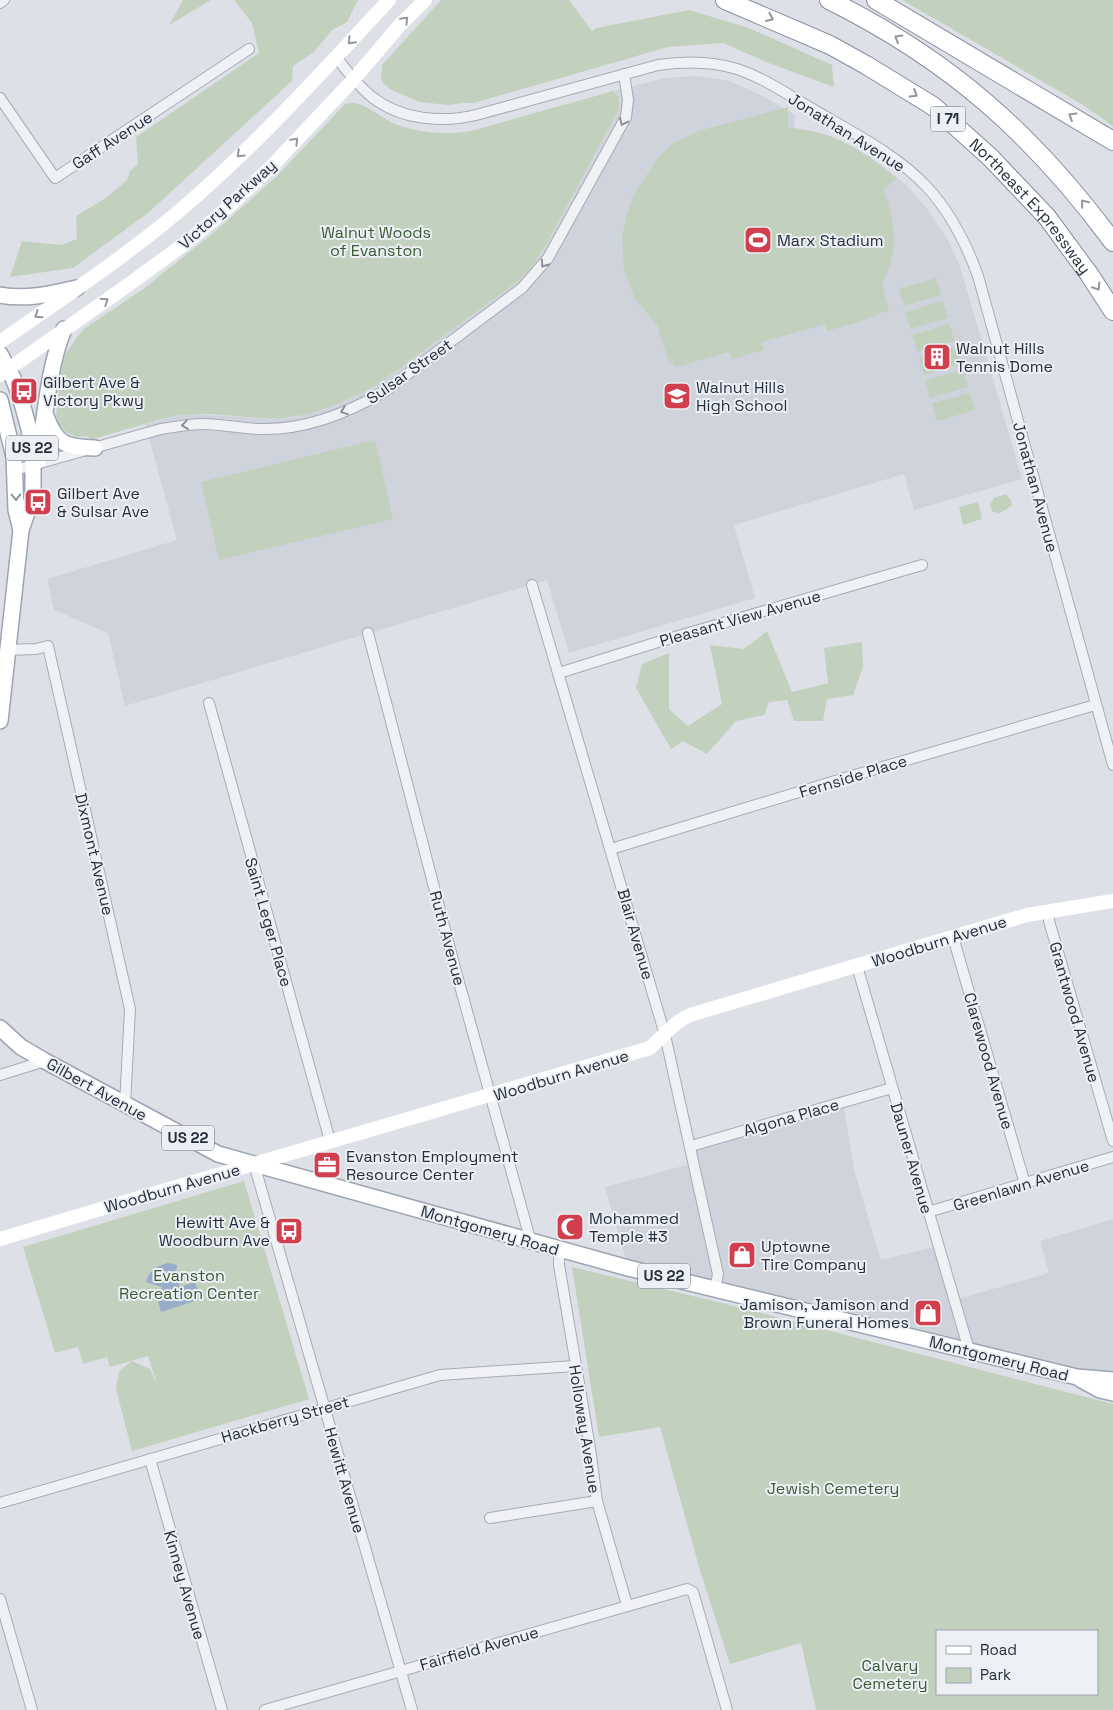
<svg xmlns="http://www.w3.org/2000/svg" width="1113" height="1710" font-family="'Space Grotesk',sans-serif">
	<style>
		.built { fill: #cfd3dc }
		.green { fill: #c2d1be; fill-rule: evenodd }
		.water { fill: #97adc9 }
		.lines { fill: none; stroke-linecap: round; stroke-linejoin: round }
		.street-casing { stroke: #a6abb4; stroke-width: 12 }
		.primary-casing { stroke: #9ca4b3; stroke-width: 18 }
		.highway-casing { stroke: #848d9e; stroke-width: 20 }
		.street { stroke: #f0f1f5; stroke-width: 10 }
		.secondary { stroke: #fff; stroke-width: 14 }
		.primary { stroke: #fff; stroke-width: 15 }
		.highway { stroke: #fff; stroke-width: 18 }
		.oneway { stroke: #92969e }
		.oneway2 { stroke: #8b909a }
		.labels { text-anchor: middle; stroke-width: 4; stroke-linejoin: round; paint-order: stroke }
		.shield { fill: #ecf0f5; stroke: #616875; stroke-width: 1 }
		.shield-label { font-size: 15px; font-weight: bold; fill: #262e3e }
		.street-label { font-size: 16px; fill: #262e3e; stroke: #ecf0f5 }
		.park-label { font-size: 16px; fill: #395a33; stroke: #ecf0f5 }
		.poi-label { font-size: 16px; fill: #262e3e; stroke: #ecf0f5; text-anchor: start }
	</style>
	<rect width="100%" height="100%" fill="#dde1e7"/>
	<g class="built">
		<path d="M697,76l33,5 31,14 35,20 -2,15 76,27 36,28 20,22 21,31 13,28 62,213 -108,31 -10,-36 -170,51 21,73 -186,55 -22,-73 -422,126 -17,-73 -54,-23 -7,-31 130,-39 -32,-116 36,-9 11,-1 87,5 15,-2 43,-13 37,-17 143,-105 13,-13 15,-22 74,-138v-12l-6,-6 52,-13z"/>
		<path d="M843,1102l12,71 26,87 57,-14 16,54 95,-27 -9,-32 73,-22v161l-485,-112 -23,-81 89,-24 -3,-17z"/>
	</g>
	<g class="green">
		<path d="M183,0h28l-42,25z"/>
		<path d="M234,0h124l-11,22 -15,8 -18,22 -21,14 -1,15 -144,132 -75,55 -63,9 12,-36 39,4 16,-6 -1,-23 30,-18 21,-18 3,-9 8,-7 -2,-27 123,-84 -7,-30z"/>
		<path d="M441,0h128l23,31 4,-3 93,-18 60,18 83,37 2,22 -63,-23 -48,-21 -55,4 -194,56h-11l-15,2 -29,-3 -29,-13 -7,-6 -2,-5 1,-13z"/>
		<path d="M902,0h211v126l-30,-21z"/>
		<path d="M613,91l6,6v12l-74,138 -15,22 -13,13 -143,105 -37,17 -28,10 -30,5 -71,-5 -27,1 -23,5 -68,20 -2,-4 -11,1 -11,-5 -7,-8 -3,-9 6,-51 4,-11 12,-17 7,-8 57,-38 71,-57 64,-57 67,-71c15,-9 36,13 51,19 25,9 51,11 76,7z"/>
		<path d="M788,107v20c13,2 26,4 39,8 26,9 49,26 70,43l-14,12c13,29 16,65 -1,93l7,27 -30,12 -32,9 -2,-7 -63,18 2,8 -32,9 -3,-7 -53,15 -8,-7 -10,-33 -24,-30 -10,-28 -2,-33 4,-19 7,-21 24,-37 15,-15 27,-13z"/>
		<path d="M936,278l5,17 -37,11 -5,-17z"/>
		<path d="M943,301l5,17 -38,11 -5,-17z"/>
		<path d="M949,324l6,17 -38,11 -5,-17z"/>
		<path d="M956,347l5,17 -37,11 -5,-17z"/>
		<path d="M963,370l5,17 -38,11 -5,-18z"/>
		<path d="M970,393l5,17 -38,11 -5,-18z"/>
		<path d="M375,440l18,79 -174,41 -18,-78z"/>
		<path d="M1006,494l5,6 1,6 -14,8 -6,-3 -2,-6 4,-7z"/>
		<path d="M978,502l4,17 -19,6 -4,-18z"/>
		<path d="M767,631l25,61 36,-9 -4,-35 38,-6 1,25 -10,28 -26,4 -4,22h-29l-7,-21 -18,2 -5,13 -28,6 -29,33 -24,-13 -12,8 -35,-61 6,-24 27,-11v56l19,17 34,-22 -12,-59 34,4z"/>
		<path d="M244,1181l65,218 -177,52 -16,-62 3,-18 13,-10 18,8 7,15 -9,-28 -38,11 -3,-10 -24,7 -5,-17 -23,6 -32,-106z"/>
		<path d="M572,1267l154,37 387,100v306h-297l-15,-67 -71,21 -31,-97 -39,-140 -61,10zM1097,1631v63h-160v-63z"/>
	</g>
	<path class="water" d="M168,1263l9,2 -1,9 4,13 15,-5 6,17 -40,13 -5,-18 7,-2 -1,-5 -16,-5c4,-12 10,-16 22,-19z"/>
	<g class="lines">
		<defs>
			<g id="street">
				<path d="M0,3l4,-3"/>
				<path d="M336,57c11,14 22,29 36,40 29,23 70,26 104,18l182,-50c27,-4 53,-4 79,4 27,9 50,25 74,39 40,24 84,45 116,79 24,26 39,56 51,89l135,489"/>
				<path d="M0,98l55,80 194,-129"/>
				<path d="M15,470l146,-41c14,-2 28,-5 42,-5 20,0 39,5 58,5 44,1 87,-16 124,-38l137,-103 26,-30 78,-141 2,-17 -4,-26"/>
				<path d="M532,585l133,450 53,239 -3,15"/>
				<path d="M368,633l87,335 76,274"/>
				<path d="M7,650l29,-1 12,-3 82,363 -5,96"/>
				<path d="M559,673l99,-31 264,-77"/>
				<path d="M209,703l121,438"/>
				<path d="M611,849l234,-71 250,-73"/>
				<path d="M1049,911v10l64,220"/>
				<path d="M953,937l72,247"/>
				<path d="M857,966l112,384"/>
				<path d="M0,1075l45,-14"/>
				<path d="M691,1146l201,-58"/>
				<path d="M254,1164l158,546"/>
				<path d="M928,1212l185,-55"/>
				<path d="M559,1250v15l31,183 7,53 30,104"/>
				<path d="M150,1459l72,251"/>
				<path d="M0,1503l440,-128 135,-9"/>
				<path d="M490,1518l107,-17"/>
				<path d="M0,1599l32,111"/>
				<path d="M265,1710l422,-121 6,3 34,118"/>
			</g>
			<g id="primary">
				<path d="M0,295c26,5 51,-1 77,-7"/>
				<path d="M0,354l13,24 7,18 9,33 4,27v39l-12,35 -21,191"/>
				<path d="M0,400l14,57 2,53 5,20"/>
				<path d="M46,416c10,29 21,31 49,32"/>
				<path d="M38,461c7,-43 10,-93 26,-132"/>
				<path d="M0,1028l21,19 24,14 173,93 410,114 449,109 36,3"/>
				<path d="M1080,1379l20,11 13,3"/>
			</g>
			<g id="highway">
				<path id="s1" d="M725,0l105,45 36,20 67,41 57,51 57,60 42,57 24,37"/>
				<path d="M829,0c121,60 204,134 284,242"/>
				<path d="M876,0l237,141"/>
			</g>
		</defs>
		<use href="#street" class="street-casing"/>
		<use href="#primary" class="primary-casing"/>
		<use href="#highway" class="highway-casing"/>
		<use href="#street" class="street"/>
		<g class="secondary">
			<path d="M0,342c60,-42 122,-83 178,-130 76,-64 143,-139 211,-212"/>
			<path d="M0,375l128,-90 59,-43 39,-33 45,-42 83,-88 45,-53 26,-26"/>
			<path d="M0,1239c216,-65 433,-126 650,-191 13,-12 23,-25 40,-33l337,-100 86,-14"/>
		</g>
		<use href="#primary" class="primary"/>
		<use href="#highway" class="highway"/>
	</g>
	<defs><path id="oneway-chevron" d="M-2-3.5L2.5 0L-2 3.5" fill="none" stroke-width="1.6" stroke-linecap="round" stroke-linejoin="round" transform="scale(1.25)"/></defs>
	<g class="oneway">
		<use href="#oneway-chevron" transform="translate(770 18) rotate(23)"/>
		<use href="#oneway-chevron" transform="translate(405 20) rotate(-46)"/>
		<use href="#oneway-chevron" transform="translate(898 38) rotate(-149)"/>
		<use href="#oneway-chevron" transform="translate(351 41) rotate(133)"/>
		<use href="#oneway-chevron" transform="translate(914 94) rotate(32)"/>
		<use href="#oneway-chevron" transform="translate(1072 116) rotate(-149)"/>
		<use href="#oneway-chevron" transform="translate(295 141) rotate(-46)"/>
		<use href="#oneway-chevron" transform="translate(240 154) rotate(136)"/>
		<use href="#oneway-chevron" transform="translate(1084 203) rotate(-129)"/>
		<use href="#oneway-chevron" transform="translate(1097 287) rotate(57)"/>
		<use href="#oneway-chevron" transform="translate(105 301) rotate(-34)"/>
		<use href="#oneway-chevron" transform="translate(38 315) rotate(145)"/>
		<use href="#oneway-chevron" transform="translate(16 497) rotate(88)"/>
	</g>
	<g class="oneway2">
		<use href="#oneway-chevron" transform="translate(623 122) rotate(115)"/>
		<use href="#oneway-chevron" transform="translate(544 264) rotate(126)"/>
		<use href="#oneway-chevron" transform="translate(344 411) rotate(159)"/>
		<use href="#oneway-chevron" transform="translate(185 425) rotate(173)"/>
	</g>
	<defs>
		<symbol id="stadium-square" viewBox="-11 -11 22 22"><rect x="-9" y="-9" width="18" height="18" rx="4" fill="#d13e4e" stroke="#ecf0f5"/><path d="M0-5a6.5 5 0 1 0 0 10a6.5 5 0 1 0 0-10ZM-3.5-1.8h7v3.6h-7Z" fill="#fff"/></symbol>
		<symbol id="building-square" viewBox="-11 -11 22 22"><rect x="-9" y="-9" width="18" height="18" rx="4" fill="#d13e4e" stroke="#ecf0f5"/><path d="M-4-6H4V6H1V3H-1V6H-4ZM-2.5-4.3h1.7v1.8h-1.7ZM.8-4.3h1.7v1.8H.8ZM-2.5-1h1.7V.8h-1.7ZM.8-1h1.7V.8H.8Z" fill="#fff"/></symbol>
		<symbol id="bus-square" viewBox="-11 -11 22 22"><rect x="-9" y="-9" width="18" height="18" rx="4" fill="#d13e4e" stroke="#ecf0f5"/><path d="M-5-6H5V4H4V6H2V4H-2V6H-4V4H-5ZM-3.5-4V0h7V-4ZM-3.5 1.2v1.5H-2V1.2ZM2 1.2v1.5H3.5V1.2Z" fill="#fff"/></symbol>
		<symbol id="school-square" viewBox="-11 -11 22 22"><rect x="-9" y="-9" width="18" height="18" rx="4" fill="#d13e4e" stroke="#ecf0f5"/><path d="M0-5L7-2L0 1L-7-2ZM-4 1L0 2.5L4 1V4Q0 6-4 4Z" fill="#fff"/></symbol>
		<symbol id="office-square" viewBox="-11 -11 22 22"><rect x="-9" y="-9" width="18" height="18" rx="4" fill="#d13e4e" stroke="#ecf0f5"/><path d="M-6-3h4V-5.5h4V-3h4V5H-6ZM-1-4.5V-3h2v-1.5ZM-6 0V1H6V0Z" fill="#fff"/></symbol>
		<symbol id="mosque-square" viewBox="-11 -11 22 22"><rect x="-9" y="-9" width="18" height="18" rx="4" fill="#d13e4e" stroke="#ecf0f5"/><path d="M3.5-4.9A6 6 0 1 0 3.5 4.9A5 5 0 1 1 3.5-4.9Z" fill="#fff"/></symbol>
		<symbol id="shop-square" viewBox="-11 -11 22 22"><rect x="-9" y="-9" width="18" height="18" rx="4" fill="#d13e4e" stroke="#ecf0f5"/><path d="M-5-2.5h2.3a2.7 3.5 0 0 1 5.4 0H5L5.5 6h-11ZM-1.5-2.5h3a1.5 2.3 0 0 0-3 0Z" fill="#fff"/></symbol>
	</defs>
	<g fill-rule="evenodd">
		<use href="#stadium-square" x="742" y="224" width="32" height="32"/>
		<use href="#building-square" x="921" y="341" width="32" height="32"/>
		<use href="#bus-square" x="8" y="375" width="32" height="32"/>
		<use href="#school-square" x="661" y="380" width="32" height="32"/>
		<use href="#bus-square" x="22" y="486" width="32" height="32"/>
		<use href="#office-square" x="311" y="1149" width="32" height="32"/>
		<use href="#mosque-square" x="554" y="1211" width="32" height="32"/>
		<use href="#bus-square" x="273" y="1215" width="32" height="32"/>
		<use href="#shop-square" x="726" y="1239" width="32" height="32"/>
		<use href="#shop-square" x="912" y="1297" width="32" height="32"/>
	</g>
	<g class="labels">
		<g class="shield">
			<rect x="930.5" y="106.5" width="35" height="25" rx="4"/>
			<rect x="6" y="435.5" width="52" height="25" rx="4"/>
			<rect x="162" y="1125.5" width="52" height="25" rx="4"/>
			<rect x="638" y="1263.5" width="52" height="25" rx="4"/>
		</g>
		<g class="shield-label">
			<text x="948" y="124">I 71</text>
			<text x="32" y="453">US 22</text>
			<text x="188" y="1143">US 22</text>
			<text x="664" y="1281">US 22</text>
		</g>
		<g class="street-label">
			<text transform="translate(847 132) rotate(32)" y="6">Jonathan Avenue</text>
			<text transform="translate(112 140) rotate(-33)" y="6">Gaff Avenue</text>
			<text transform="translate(227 204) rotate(-42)" y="6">Victory Parkway</text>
			<text dy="6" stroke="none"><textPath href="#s1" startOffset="374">Northeast Expressway</textPath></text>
			<text transform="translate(409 371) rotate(-35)" y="6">Sulsar Street</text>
			<text transform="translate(1036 487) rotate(75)" y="6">Jonathan Avenue</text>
			<text transform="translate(740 618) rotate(-16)" y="6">Pleasant View Avenue</text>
			<text transform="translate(853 776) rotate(-17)" y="6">Fernside Place</text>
			<text transform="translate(95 854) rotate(77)" y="6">Dixmont Avenue</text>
			<text transform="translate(269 922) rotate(74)" y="6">Saint Leger Place</text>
			<text transform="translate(636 934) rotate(74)" y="6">Blair Avenue</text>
			<text transform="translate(448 938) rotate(75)" y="6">Ruth Avenue</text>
			<text transform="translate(939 941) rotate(-17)" y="6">Woodburn Avenue</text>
			<text transform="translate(1075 1012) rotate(74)" y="6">Grantwood Avenue</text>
			<text transform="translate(989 1061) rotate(74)" y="6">Clarewood Avenue</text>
			<text transform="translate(561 1075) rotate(-17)" y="6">Woodburn Avenue</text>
			<text transform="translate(97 1089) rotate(29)" y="6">Gilbert Avenue</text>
			<text transform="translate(791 1117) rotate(-16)" y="6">Algona Place</text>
			<text transform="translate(912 1158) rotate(74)" y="6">Dauner Avenue</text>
			<text transform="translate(1021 1185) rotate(-17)" y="6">Greenlawn Avenue</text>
			<text transform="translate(172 1188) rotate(-16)" y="6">Woodburn Avenue</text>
			<text transform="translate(490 1230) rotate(16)" y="6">Montgomery Road</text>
			<text transform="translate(999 1358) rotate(14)" y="6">Montgomery Road</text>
			<text transform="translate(285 1419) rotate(-16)" y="6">Hackberry Street</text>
			<text transform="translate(585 1429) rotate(81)" y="6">Holloway Avenue</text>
			<text transform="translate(345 1480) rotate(74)" y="6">Hewitt Avenue</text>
			<text transform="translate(185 1585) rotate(74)" y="6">Kinney Avenue</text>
			<text transform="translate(479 1648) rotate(-16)" y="6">Fairfield Avenue</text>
		</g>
		<g class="park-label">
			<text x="376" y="238">Walnut Woods<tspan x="376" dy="18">of Evanston</tspan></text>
			<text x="189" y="1281">Evanston<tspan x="189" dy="18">Recreation Center</tspan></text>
			<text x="833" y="1494">Jewish Cemetery</text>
			<text x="890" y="1671">Calvary<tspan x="890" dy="18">Cemetery</tspan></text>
		</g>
		<g class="poi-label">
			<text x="777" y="246">Marx Stadium</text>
			<text x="956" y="354">Walnut Hills<tspan x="956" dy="18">Tennis Dome</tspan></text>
			<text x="43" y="388">Gilbert Ave &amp;<tspan x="43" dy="18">Victory Pkwy</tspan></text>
			<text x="696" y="393">Walnut Hills<tspan x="696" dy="18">High School</tspan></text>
			<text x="57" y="499">Gilbert Ave<tspan x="57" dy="18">&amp; Sulsar Ave</tspan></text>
			<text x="346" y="1162">Evanston Employment<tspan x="346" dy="18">Resource Center</tspan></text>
			<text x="589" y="1224">Mohammed<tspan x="589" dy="18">Temple #3</tspan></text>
			<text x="270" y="1228" text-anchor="end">Hewitt Ave &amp;<tspan x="270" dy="18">Woodburn Ave</tspan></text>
			<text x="761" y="1252">Uptowne<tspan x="761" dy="18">Tire Company</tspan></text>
			<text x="909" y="1310" text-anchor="end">Jamison, Jamison and<tspan x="909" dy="18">Brown Funeral Homes</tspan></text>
		</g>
	</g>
	<rect x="936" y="1630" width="162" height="65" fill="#ecf0f5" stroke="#9da2ac"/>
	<rect x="946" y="1646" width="25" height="8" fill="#ffffff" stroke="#9da2ac"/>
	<text x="980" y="1655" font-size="15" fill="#262e3e">Road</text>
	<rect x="946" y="1668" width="25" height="15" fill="#c2d1be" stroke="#9da2ac"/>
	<text x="980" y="1680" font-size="15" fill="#262e3e">Park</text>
</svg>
